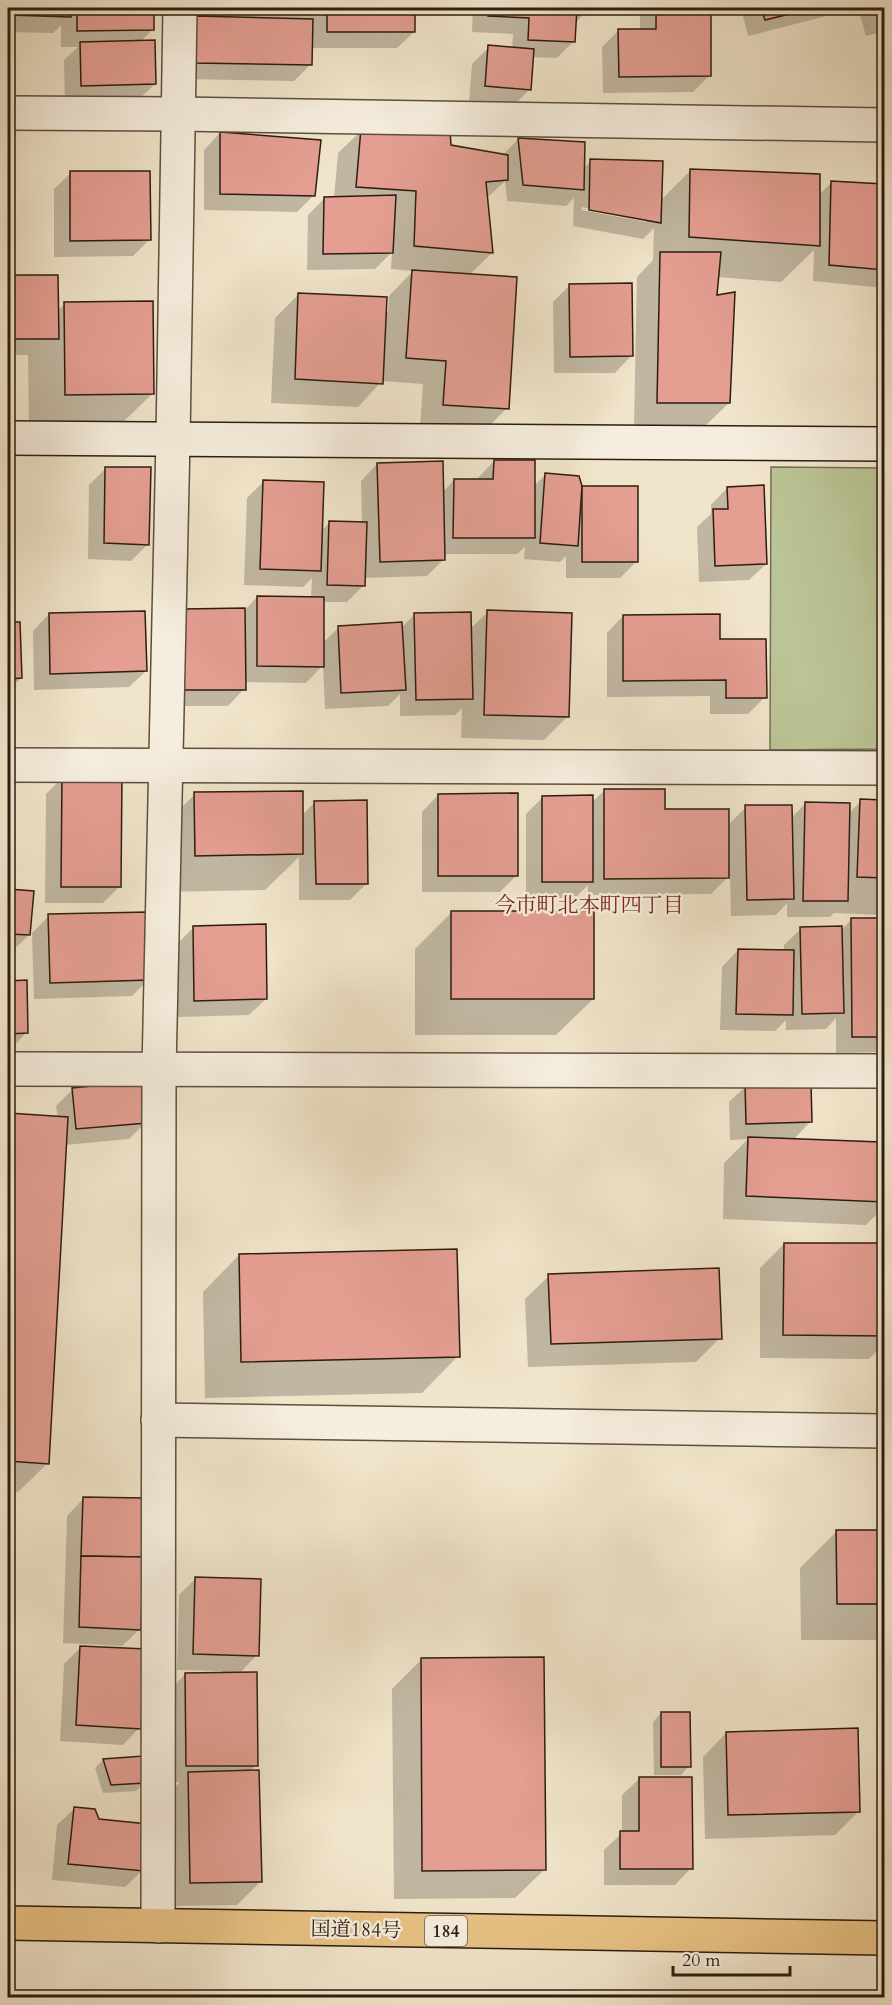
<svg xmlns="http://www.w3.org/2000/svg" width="892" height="2005" font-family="Cardo,'Noto Serif JP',serif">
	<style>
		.green { fill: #bbc496; stroke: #747053; stroke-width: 1.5 }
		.shadow { fill: #0003; fill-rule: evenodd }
		.building { fill: #e49e92; stroke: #2d1d10; stroke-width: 1.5 }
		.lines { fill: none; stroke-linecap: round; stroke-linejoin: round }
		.street-casing { stroke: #5e4f3e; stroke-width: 36 }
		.secondary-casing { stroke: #2d1d10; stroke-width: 36 }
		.highway-casing { stroke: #2d1d10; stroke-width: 36 }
		.street { stroke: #f5eddd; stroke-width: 33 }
		.secondary { stroke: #f5eddd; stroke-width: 33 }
		.highway { stroke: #e8c285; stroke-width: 33 }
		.labels { text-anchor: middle; stroke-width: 5; stroke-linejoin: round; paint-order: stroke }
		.shield { fill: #f5eddd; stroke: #695b4e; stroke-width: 1.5 }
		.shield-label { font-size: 18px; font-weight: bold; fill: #2d1d10 }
		.street-label { font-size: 20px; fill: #2d1d10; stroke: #f5eddd }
		.neighbourhood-label { font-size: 21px; fill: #7a1f14; stroke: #f5eddd }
	</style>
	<rect width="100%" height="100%" fill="#f0e4ca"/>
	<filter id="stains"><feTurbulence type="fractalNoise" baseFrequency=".00333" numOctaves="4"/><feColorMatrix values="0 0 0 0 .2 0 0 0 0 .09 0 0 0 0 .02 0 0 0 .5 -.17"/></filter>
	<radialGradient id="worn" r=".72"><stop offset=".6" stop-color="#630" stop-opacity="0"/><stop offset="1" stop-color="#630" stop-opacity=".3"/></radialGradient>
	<path class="green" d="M771,467l113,1v281l-114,1z"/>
	<g class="shadow">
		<path d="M8,8h144v22l-12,12 15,42 -17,16 -73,2 -1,-42 14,-13h-17v-22l-8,8 -45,-1z"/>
		<path d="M195,8h219v24l-17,16h-86v16l-17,17 -116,-2z"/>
		<path d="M473,8h117l-15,15 -1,18 -17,17 -25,-1 -2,32 -17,17 -44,-4 3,-38 17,-17 23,2 1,-15 -41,-2z"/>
		<path d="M640,8h69l1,67 -17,17 -90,1 -1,-46 17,-17h21z"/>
		<path d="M741,8h105l-4,4 -94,24z"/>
		<path d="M858,8h26v23l-18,5z"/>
		<path d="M362,130l140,26 16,-17 65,30 8,-8 69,40 30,-30 129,24 12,-12 53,2v103l-71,-7 1,-31 -33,32 -64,-5 -2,20 14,106 -24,23h-71l3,-149 16,-17 1,-32 -11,11 -70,-13 1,-28 -8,8 -59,-5 -2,-20 -19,18 6,54 -23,22 38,133 -24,24 -63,-4 3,-44 -41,-3 -24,26 -87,-4 4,-85 24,-24 89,18 1,-16 24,-25 -22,-2 1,-17 -17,17 -68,1 1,-55 17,-17h9l4,-45zM582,207l64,12v3l-65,-12z"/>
		<path d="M220,133l94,62 -17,17 -93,-2v-60z"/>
		<path d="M71,173l78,67 -16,16 -79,1v-68z"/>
		<path d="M8,276l49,1v34l8,-7 87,90 -37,36 -86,1 -1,-76h-20z"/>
		<path d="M570,285l61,71 -16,17h-61l-1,-71z"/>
		<path d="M494,461l40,25 11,-11 36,13h55v74l-16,16h-54v-22l-6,6 -36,-3 1,-12 -8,7h-73v5l-17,17 -64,2v8l-16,16h-25v42l17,-17 62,1 13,-13 56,14 18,-17 79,105 -23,23 -83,-2 1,-30 -7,7 -55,1v-22l-12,12 -63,3 -2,-44 -17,18 -62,-1v7l-16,17h-60l16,-95 61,-1 12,-13 54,1 1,-20 -9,9 -59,-2 3,-87 17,-17 57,50 8,-8h33l-1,-42 16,-17 65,29 12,-13h24v-2z"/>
		<path d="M106,468l42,76 -17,17 -43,-2 1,-74z"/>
		<path d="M727,488l39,76 -17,16 -50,2 -2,-55 14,-13v-9z"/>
		<path d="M49,614l97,57 -17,16 -95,3 -1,-59z"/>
		<path d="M623,616l96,25 46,56 -17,17h-38v-18l-103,1v-64z"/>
		<path d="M18,623l3,55 -13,13v-67z"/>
		<path d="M63,777l56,110 -16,16h-58l1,-109z"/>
		<path d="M604,791l60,20 64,14 18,-18 45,11 14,-14 44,9 12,-12 23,1v113l-50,-2 -4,4h-43v-14l-11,12 -45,1 -1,-41 -19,19 -123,1v-10l-13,13h-49v-84l17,-17 48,6z"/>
		<path d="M195,794l106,22 14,-14 52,81 -17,17h-51v-43l-34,33 -106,2 -1,-61z"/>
		<path d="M438,795l79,80 -17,17h-78v-80z"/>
		<path d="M8,891l24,2 -3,42 -17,16h-4z"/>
		<path d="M452,912l141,87 -37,36h-141v-86z"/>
		<path d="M49,916l100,63 -17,17 -98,3 -2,-66z"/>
		<path d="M884,919v133l-48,1v-35l-10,11 -40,1v-10l-11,11 -55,-1 2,-63 16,-17 46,2v-7l17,-16 39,2 11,-11z"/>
		<path d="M194,927l72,72 -17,16 -71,2 -1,-73z"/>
		<path d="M8,982h17l1,51 -16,17h-2z"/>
		<path d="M746,1086l64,36 -18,19 87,3 5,27v36l-18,18 -143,-6 1,-56 24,-24 -18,1 -1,-38z"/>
		<path d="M73,1089l73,33 -17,17 -64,6 -17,318 -30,29h-10v-377l50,3 -2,-12z"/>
		<path d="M784,1244l100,1v99l-15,15 -109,-1v-90z"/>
		<path d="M239,1255l219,101 -36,37 -217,5 -2,-106z"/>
		<path d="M549,1276l171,62 -24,24 -168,5 -3,-68z"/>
		<path d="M83,1499l56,131 -17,16 -59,-3 4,-127z"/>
		<path d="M837,1531l47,1v108h-83l-1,-72z"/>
		<path d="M195,1579l62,76 -18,19 17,91 -7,7 12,109 -24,24 -70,1 -2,-109 15,-15h-10l-1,-91 16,-17h37v-3l-45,-1 2,-75z"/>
		<path d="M81,1647l58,81 -16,17 -63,-4 4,-77z"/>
		<path d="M421,1660l124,209 -30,29 -121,1 -2,-210z"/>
		<path d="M661,1713l28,53 -8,9h-27l-1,-53z"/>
		<path d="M726,1733l133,78 -24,24 -130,4 -2,-82z"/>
		<path d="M143,1758l1,25 -8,8 -33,2 -8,-25 8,-8z"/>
		<path d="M639,1779l52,89 -16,17h-71v-35l18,-17v-38z"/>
		<path d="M74,1809l24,12 44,50 -17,16 -73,-7 5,-55z"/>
	</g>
	<g class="building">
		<path d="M8,8h63v9l-63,-2z"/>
		<path d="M77,8h77v22l-77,1z"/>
		<path d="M229,8h89v2z"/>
		<rect x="327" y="8" width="88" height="24"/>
		<path d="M489,8h88l-2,34 -47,-2 1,-22 -41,-2z"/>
		<path d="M656,8h55v68l-92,1 -1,-48h38z"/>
		<path d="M761,8h53l-49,12z"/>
		<path d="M879,8h5v11l-2,1z"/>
		<path d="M196,16l117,3 -1,46 -118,-2z"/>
		<path d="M155,40l1,44 -75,2 -1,-44z"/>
		<path d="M488,45l46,4 -3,41 -46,-4z"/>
		<path d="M361,128l89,3 1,14 57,10v25l-22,2 7,71 -79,-7 2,-55 -60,-4z"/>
		<path d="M220,132l101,8 -6,56 -95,-2z"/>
		<path d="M518,138l67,4 -1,48 -61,-5z"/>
		<path d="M590,159l73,2 -2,62 -72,-13z"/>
		<path d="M690,169l130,5v72l-131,-9z"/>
		<path d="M70,171h80l1,69 -81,1z"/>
		<path d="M831,181l53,3v86l-55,-5z"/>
		<path d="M396,195l-3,58 -70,1 1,-57z"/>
		<path d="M660,252h61l-4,43 18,-3 -5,111h-73z"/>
		<path d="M412,270l105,7 -8,132 -66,-4 3,-44 -40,-3z"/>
		<path d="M8,275h50l1,64h-51z"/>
		<path d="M632,283l1,73 -63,1 -1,-73z"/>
		<path d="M298,293l89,4 -4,87 -88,-5z"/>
		<path d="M153,301l1,93 -89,1 -1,-93z"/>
		<path d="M494,460h41v78h-82l1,-59h39z"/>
		<path d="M443,461l2,99 -65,2 -3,-99z"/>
		<path d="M105,467h46l-2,78 -45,-2z"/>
		<path d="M545,473l34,3 3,10 -4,60 -38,-3z"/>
		<path d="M263,480l61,2 -3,89 -61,-2z"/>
		<path d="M764,485l3,79 -52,2 -2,-57h15l-1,-22z"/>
		<rect x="582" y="486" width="56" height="76"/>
		<path d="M329,521l38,1 -2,64 -38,-1z"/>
		<path d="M257,596l67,1v70l-67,-1z"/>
		<path d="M245,608l1,82h-62l-1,-81z"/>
		<path d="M487,610l85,3 -3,104 -85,-2z"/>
		<path d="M145,611l2,60 -97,3 -1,-61z"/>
		<path d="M471,612l2,87 -57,1 -2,-87z"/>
		<path d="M720,614v25h46l1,59h-41v-18l-103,1v-66z"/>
		<path d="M8,622h12l2,56 -14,1z"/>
		<path d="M402,622l4,68 -65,3 -3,-67z"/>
		<path d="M62,775l60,1 -1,111h-60z"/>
		<path d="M604,789h61v20h64v69l-125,1z"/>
		<path d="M303,791v63l-108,2 -1,-64z"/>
		<path d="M518,793v83h-80v-82z"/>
		<path d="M593,795v87h-51v-86z"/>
		<path d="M860,799l24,1v78l-27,-1z"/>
		<path d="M367,800l1,84h-52l-2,-83z"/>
		<path d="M805,802l45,1 -2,98h-45z"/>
		<path d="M745,805h47l2,94 -47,1z"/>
		<path d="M8,889l26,2 -4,44 -22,-1z"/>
		<rect x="451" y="911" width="143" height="88"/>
		<path d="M148,912l2,68 -100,3 -2,-69z"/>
		<path d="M851,918h33v119h-32z"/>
		<path d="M266,924l1,75 -73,2 -1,-75z"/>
		<path d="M842,926l2,87 -42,1 -2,-87z"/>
		<path d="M738,949l56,1 -1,65 -57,-1z"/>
		<path d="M27,980l1,53 -20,1v-53z"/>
		<path d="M143,1081l4,42 -71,6 -4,-41z"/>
		<path d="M745,1084h66l1,38 -66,2z"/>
		<path d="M8,1113l60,4 -19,347 -41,-3z"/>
		<path d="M748,1137l133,5 3,21v39l-138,-6z"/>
		<path d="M784,1243h100v93l-101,-1z"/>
		<path d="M457,1249l3,108 -219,5 -2,-108z"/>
		<path d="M719,1268l3,71 -171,5 -3,-70z"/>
		<path d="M83,1497l61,1 -1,59 -62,-1z"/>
		<path d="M836,1530h48v74h-47z"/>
		<path d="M81,1556l62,1 -2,73 -62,-3z"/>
		<path d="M195,1577l66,2 -2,77 -66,-2z"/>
		<path d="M80,1646l66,3 -5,80 -65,-4z"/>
		<path d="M544,1657l2,213 -124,1 -1,-213z"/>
		<path d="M257,1672l1,94h-72l-1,-93z"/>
		<path d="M661,1712h29l1,55h-30z"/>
		<path d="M858,1728l2,84 -132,3 -2,-83z"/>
		<path d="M144,1756l1,27 -34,2 -8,-26z"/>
		<path d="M259,1770l3,112 -72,1 -2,-111z"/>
		<path d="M639,1777h53l1,92h-73v-38h19z"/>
		<path d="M74,1807l21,2 4,10 49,5 -4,47 -76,-7z"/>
	</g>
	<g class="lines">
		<defs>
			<g id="street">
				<path d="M8,113l170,1 706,11"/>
				<path d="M8,765l876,3"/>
				<path d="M8,1069l876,2"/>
				<path d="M158,1420l726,11"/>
				<path d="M158,1926l1,-856 14,-631 7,-431"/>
			</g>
			<path id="secondary" d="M8,438l876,6"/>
			<path id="highway" d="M8,1923l876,15"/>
		</defs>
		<use href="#street" class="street-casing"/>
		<use href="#secondary" class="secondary-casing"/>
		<use href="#highway" class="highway-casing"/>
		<use href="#street" class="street"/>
		<use href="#secondary" class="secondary"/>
		<use href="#highway" class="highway"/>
	</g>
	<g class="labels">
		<rect class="shield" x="425" y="1916" width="42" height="30" rx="4.5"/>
		<g class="shield-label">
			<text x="446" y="1937">184</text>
		</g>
		<g class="street-label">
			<text transform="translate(356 1929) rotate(1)" y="7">国道184号</text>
		</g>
		<g class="neighbourhood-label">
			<text x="589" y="912">今市町北本町四丁目</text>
		</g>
	</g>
	<rect width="892" height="2005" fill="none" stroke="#f0e4ca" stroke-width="30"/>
	<rect x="9" y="9" width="874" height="1987" fill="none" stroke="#2d1d10" stroke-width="3"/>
	<rect x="15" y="15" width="862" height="1975" fill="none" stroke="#2d1d10" stroke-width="1.5"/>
	<path d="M673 1966v9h117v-9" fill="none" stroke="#2d1d10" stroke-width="3"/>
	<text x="682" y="1966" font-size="18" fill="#2d1d10" stroke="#f5eddd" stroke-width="4.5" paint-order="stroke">20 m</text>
	<rect width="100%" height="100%" filter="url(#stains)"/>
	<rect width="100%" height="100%" fill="url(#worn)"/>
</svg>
